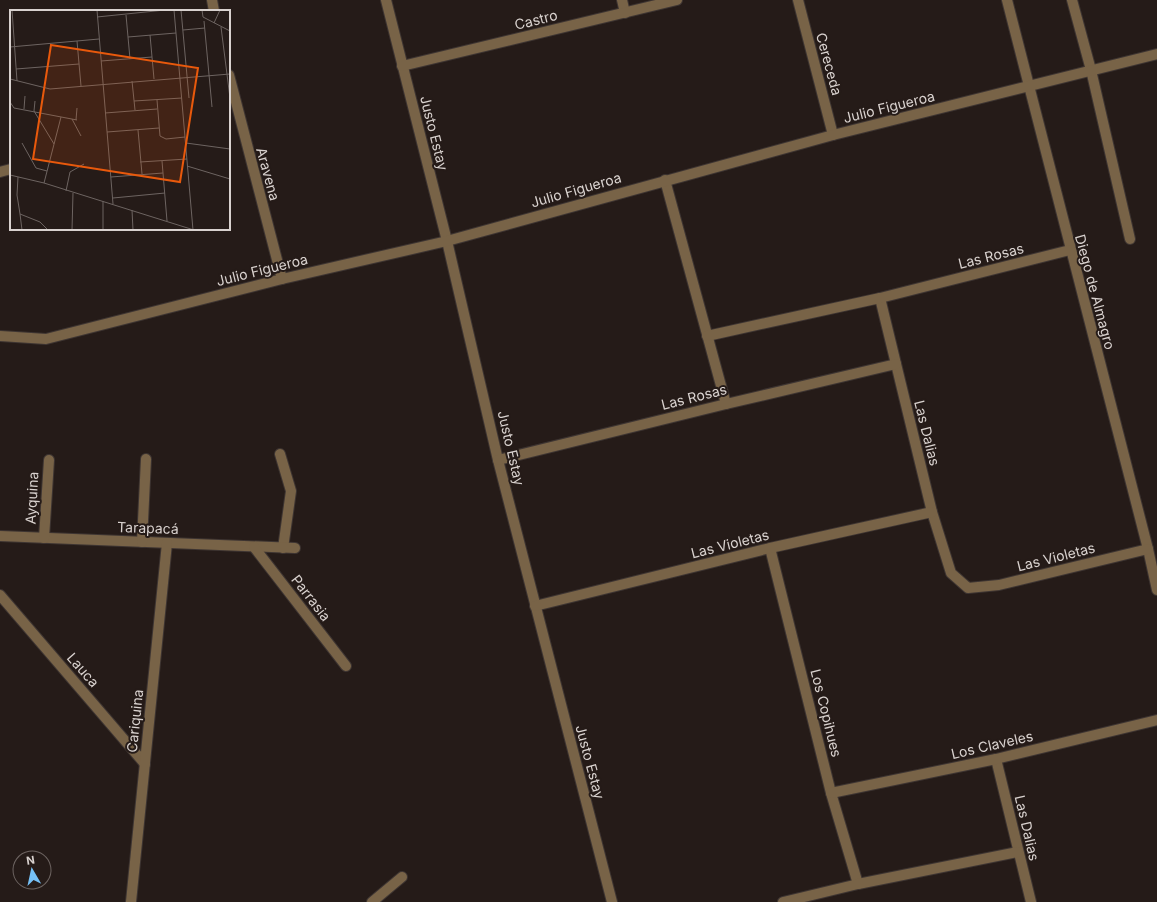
<svg xmlns="http://www.w3.org/2000/svg" width="1157" height="902" font-family="Inter,sans-serif">
	<style>
		.lines { fill: none; stroke-linecap: round; stroke-linejoin: round }
		.minor-casing { stroke: #3e3532; stroke-width: 12 }
		.minor { stroke: #786347; stroke-width: 10 }
		.labels { text-anchor: middle; stroke-width: 4; stroke-linejoin: round; paint-order: stroke }
		.street-label { font-size: 14px; fill: #d9d2cf; stroke: #251b18 }
		.inset-road { fill: none; stroke: #6d6461; stroke-width: 1 }
		.view { fill: #e8590c; fill-opacity: 0.15; stroke: #e8590c; stroke-width: 2 }
		.inset-edge { fill: none; stroke: #d9d2cf; stroke-width: 2 }
	</style>
	<rect width="100%" height="100%" fill="#251b18"/>
	<g class="lines">
		<defs>
			<g id="minor">
				<path d="M212,0l2,11"/>
				<path d="M386,0l61,241 51,219 114,442"/>
				<path d="M622,0l3,13"/>
				<path d="M798,0l35,135"/>
				<path d="M1007,0l141,549 9,41"/>
				<path d="M1072,0l19,70 39,169"/>
				<path d="M402,66l275,-66"/>
				<path d="M229,75l53,204"/>
				<path d="M0,172l11,-3"/>
				<path d="M665,180l61,224"/>
				<path d="M880,298l52,214 19,61 17,15 31,-3 149,-36"/>
				<path d="M0,336l46,3 236,-60 165,-38 386,-106 324,-81"/>
				<path d="M707,336l173,-38 190,-48"/>
				<path d="M280,454l11,37 -8,57"/>
				<path d="M498,460l228,-56 170,-40"/>
				<path d="M0,536l295,12"/>
				<path d="M44,538l5,-78"/>
				<path d="M142,542l4,-83"/>
				<path d="M254,547l92,119"/>
				<path d="M770,548l61,245 27,91"/>
				<path d="M0,595l145,169"/>
				<path d="M535,606l235,-58 162,-36"/>
				<path d="M996,759l35,143"/>
				<path d="M831,793l165,-34 161,-39"/>
				<path d="M131,902l36,-359"/>
				<path d="M372,902l30,-25"/>
				<path d="M783,902l75,-18 160,-32"/>
			</g>
		</defs>
		<use href="#minor" class="minor-casing"/>
		<use href="#minor" class="minor"/>
	</g>
	<g class="labels">
		<g class="street-label">
			<text transform="translate(536 20) rotate(-14)" y="5">Castro</text>
			<text transform="translate(829 64) rotate(75)" y="5">Cereceda</text>
			<text transform="translate(889 107) rotate(-14)" y="5">Julio Figueroa</text>
			<text transform="translate(434 133) rotate(76)" y="5">Justo Estay</text>
			<text transform="translate(268 174) rotate(75)" y="5">Aravena</text>
			<text transform="translate(576 190) rotate(-16)" y="5">Julio Figueroa</text>
			<text transform="translate(991 256) rotate(-14)" y="5">Las Rosas</text>
			<text transform="translate(262 270) rotate(-14)" y="5">Julio Figueroa</text>
			<text transform="translate(1095 292) rotate(75)" y="5">Diego de Almagro</text>
			<text transform="translate(694 397) rotate(-14)" y="5">Las Rosas</text>
			<text transform="translate(927 433) rotate(76)" y="5">Las Dalias</text>
			<text transform="translate(511 448) rotate(77)" y="5">Justo Estay</text>
			<text transform="translate(32 498) rotate(-87)" y="5">Ayquina</text>
			<text transform="translate(148 528) rotate(2)" y="5">Tarapacá</text>
			<text transform="translate(730 544) rotate(-14)" y="5">Las Violetas</text>
			<text transform="translate(1056 557) rotate(-14)" y="5">Las Violetas</text>
			<text transform="translate(311 598) rotate(52)" y="5">Parrasia</text>
			<text transform="translate(83 670) rotate(49)" y="5">Lauca</text>
			<text transform="translate(826 713) rotate(76)" y="5">Los Copihues</text>
			<text transform="translate(135 721) rotate(-84)" y="5">Cariquina</text>
			<text transform="translate(992 745) rotate(-13)" y="5">Los Claveles</text>
			<text transform="translate(590 762) rotate(75)" y="5">Justo Estay</text>
			<text transform="translate(1027 828) rotate(77)" y="5">Las Dalias</text>
		</g>
	</g>
	<g transform="translate(10 10)">
		<rect width="220" height="220" fill="#251b18"/>
		<path class="inset-road" d="M2,0l5,71M87,0l16,194M164,0l19,220M171,0l8,88M192,0l1,7 27,14M116,5l4,44M87,7l68,-7M194,11l8,86M204,13l6,-13M211,17l9,71M173,20l22,-2M140,25l4,44M118,27l48,-4M67,31l4,45M0,37l89,-8M91,51l51,-4M6,59l63,-5M0,69l40,10 180,-15M122,71l3,29M147,90l3,36 6,3 19,-2M25,91l-1,10 20,33M124,91l48,-3M0,92l4,6 63,12M14,99l1,-13M95,103l52,-4M62,109l9,17M66,110l1,-12M128,120l4,44M97,122l52,-4M12,133l14,25 11,3M176,133l44,6M152,151l5,60M130,152l47,-3M177,156l43,13M0,165l34,8 150,47M8,167l-1,18 3,19 20,8 8,8M101,167l52,-4M34,173l17,-66M56,181l4,-19 14,-8M103,188l52,-5M93,191v29M122,200l1,20M10,204l2,16M62,220l1,-37"/>
		<path class="view" d="M41,35l147,23 -18,114 -147,-23z"/>
		<rect width="220" height="220" class="inset-edge"/>
	</g>
	<g transform="translate(32 870) rotate(351)"><circle r="19" fill="#251b18" stroke="#6d6461"/>
	<path d="M0-3L7 15L0 10L-7 15Z" fill="#75c0f6"/>
	<text y="-6" font-size="11" font-weight="bold" text-anchor="middle" fill="#d9d2cf">N</text>
	</g>
</svg>
